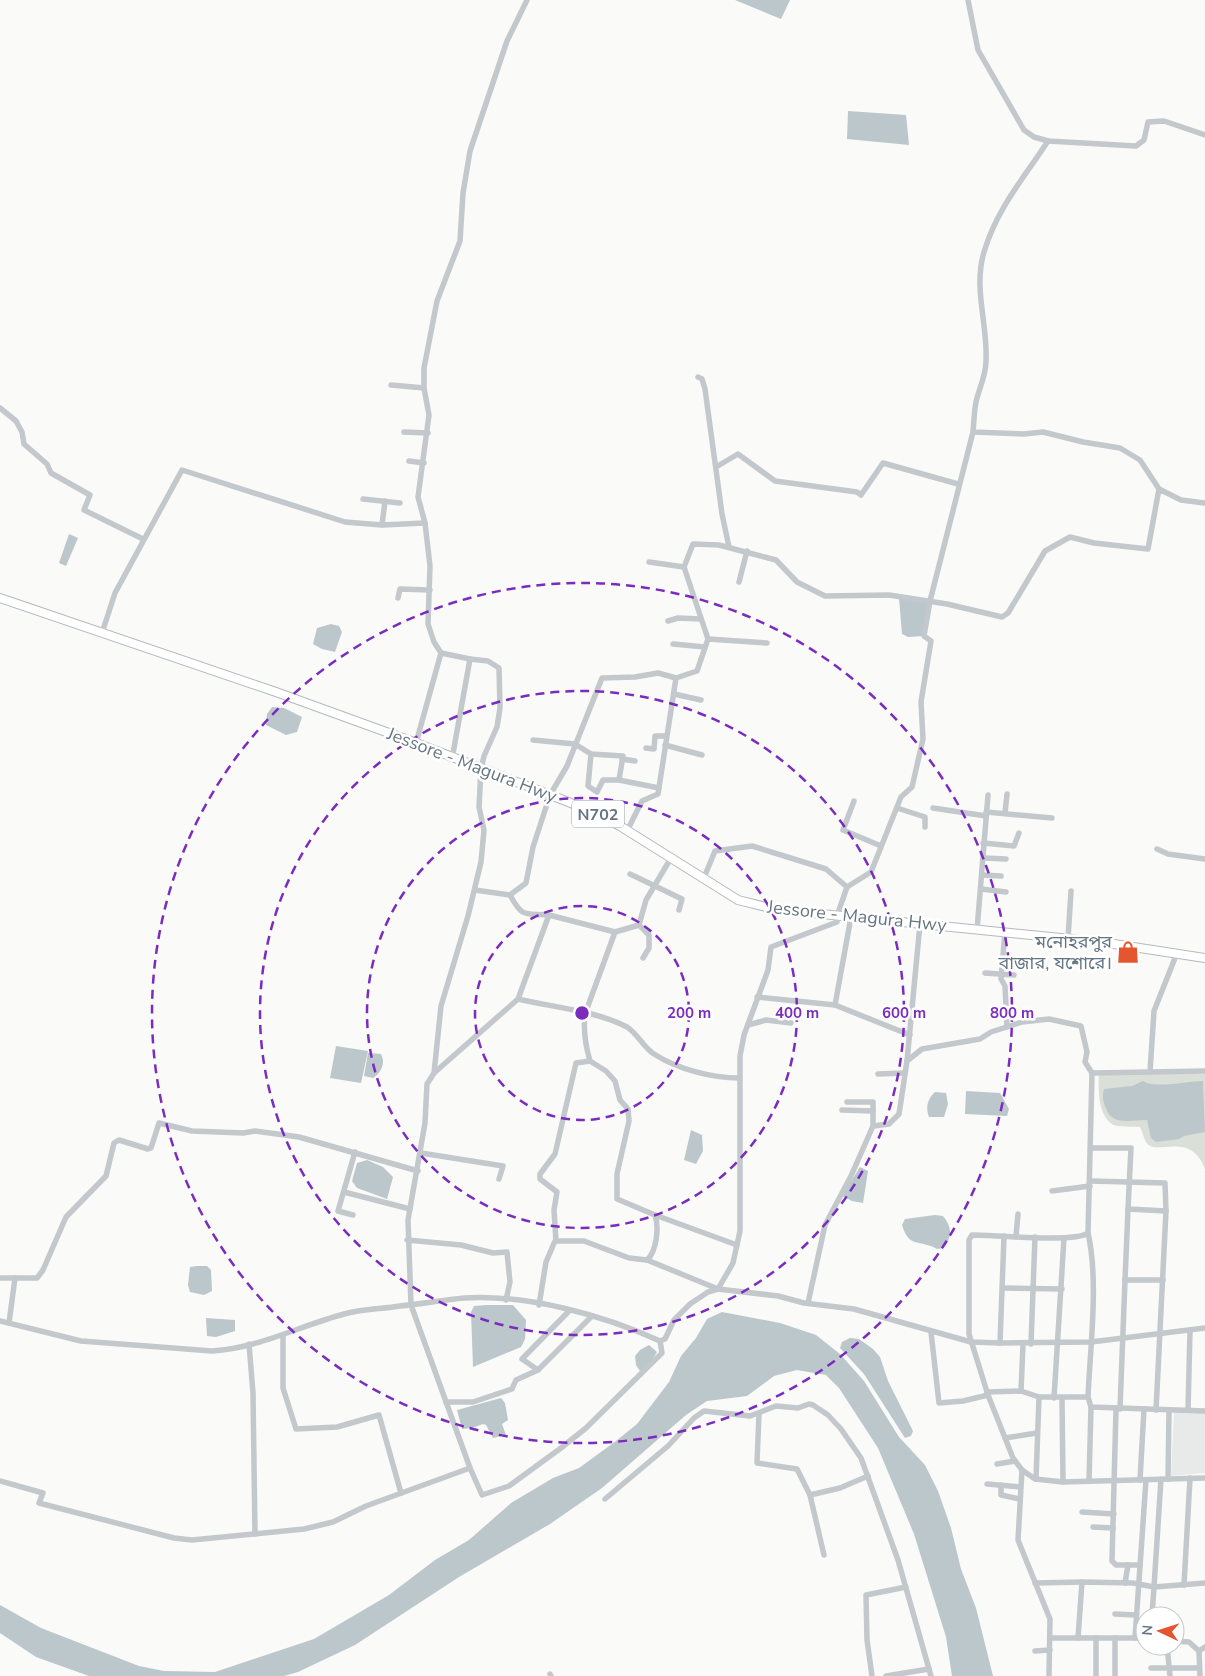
<svg xmlns="http://www.w3.org/2000/svg" width="1205" height="1676" font-family="'Nunito Sans','Noto Sans Bengali',sans-serif">
	<style>
		.built { fill: #e8e9e9 }
		.green { fill: #dadfd7 }
		.water { fill: #bbc7cb }
		.lines { fill: none; stroke-linecap: round; stroke-linejoin: round }
		.highway-casing { stroke: #b4b9bd; stroke-width: 10 }
		.minor { stroke: #c3c8cc; stroke-width: 5.5 }
		.highway { stroke: #fff; stroke-width: 8 }
		.ring { fill: none; stroke: #7b2cbf; stroke-width: 2.5; stroke-dasharray: 9 6 }
		.labels { text-anchor: middle; stroke-width: 5; stroke-linejoin: round; paint-order: stroke }
		.shield { fill: #fff; stroke: #939fa8; stroke-width: 1 }
		.shield-label { font-size: 16px; font-weight: bold; fill: #657683 }
		.street-label { font-size: 18px; fill: #657683; stroke: #fff }
		.poi-label { font-size: 18px; fill: #657683; stroke: #fff; text-anchor: end }
		.centre { fill: #7b2cbf; stroke: #fff; stroke-width: 2.5 }
		.ring-label { font-size: 15px; text-anchor: middle; font-weight: bold; fill: #7b2cbf; stroke: #fff; stroke-width: 5; stroke-linejoin: round; paint-order: stroke }
	</style>
	<rect width="100%" height="100%" fill="#fafaf8"/>
	<path class="built" d="M1174,1412h31v61l-34,3z"/>
	<path class="green" d="M1099,1074h106v95c-15,-40 -50,-11 -59,-27 -3,-5 -3,-10 -6,-15 -7,-1 -22,1 -28,-3 -14,-9 -14,-36 -13,-50z"/>
	<g class="water">
		<path d="M735,0h55l-9,19z"/>
		<path d="M848,111l58,4 3,30 -62,-6z"/>
		<path d="M69,534l9,4 -12,28 -7,-3z"/>
		<path d="M899,598l29,5 -5,33 -15,1 -6,-3z"/>
		<path d="M331,624l8,2 3,6 -7,20 -13,-3 -9,-5 4,-16z"/>
		<path d="M272,707l12,1 18,9 -5,15 -11,3 -20,-10 1,-11z"/>
		<path d="M336,1046l32,5 -7,32 -31,-5z"/>
		<path d="M368,1053l13,1c5,9 0,19 -8,24l-9,-2z"/>
		<path d="M1143,1081c11,8 46,0 60,0l2,51 -21,4 -5,3 -23,3 -5,-4 -4,-18c-15,0 -36,6 -41,-12 -3,-6 -4,-12 -2,-19l28,-3z"/>
		<path d="M966,1091l34,2 9,16 -2,7 -42,-2z"/>
		<path d="M935,1092l11,1 2,11 -4,13h-15c-4,-10 -1,-19 6,-25z"/>
		<path d="M691,1130l11,5 1,16 -7,13 -12,-4z"/>
		<path d="M367,1160l16,7 10,10 -6,22 -30,-11 -5,-7 5,-18z"/>
		<path d="M860,1167l8,4 -5,32 -11,-2 -10,-5z"/>
		<path d="M935,1215l8,1c9,11 10,21 0,32l-6,1c-17,-10 -28,0 -35,-24l3,-6z"/>
		<path d="M197,1266h10l4,4 1,21 -8,4 -14,-3 -2,-7 2,-18z"/>
		<path d="M486,1305h27l13,15 -1,19 -4,8 -48,20 -2,-55 3,-6z"/>
		<path d="M722,1312l58,11 36,12 24,19 24,27 35,56 26,28 13,26 13,37 10,41 15,39 17,68h-41l-6,-39 -32,-103 -36,-86 -39,-60 -13,-13 -29,-5 -23,6 -27,20 -40,5 -21,14 -84,73 -52,36 -91,53 -104,68 -57,27 -14,4h-195l-53,-19 -36,-24v-28l41,23 98,38 25,5 51,1 99,-33 75,-44 46,-35 34,-20 42,-37 42,-25 26,-10 37,-27 21,-17 32,-42 12,-26 15,-18 11,-19z"/>
		<path d="M206,1318l29,2v11l-19,6 -9,-1z"/>
		<path d="M850,1338l9,1 14,10 7,8 8,24 25,50 -2,5 -6,2 -41,-64 -24,-26 2,-6z"/>
		<path d="M649,1345l8,7 -9,15 -8,4 -4,-6 -1,-9 5,-6z"/>
		<path d="M501,1398l4,5 3,17 -6,4 4,11 -13,3 -7,-13 -3,-1 -11,4 -10,1 -5,-19z"/>
	</g>
	<g class="lines">
		<defs>
			<path id="highway" d="M0,598l276,94 135,49 160,62 49,23 118,74 32,8 32,4 299,30 104,16"/>
		</defs>
		<use href="#highway" class="highway-casing"/>
		<g class="minor">
			<path d="M968,0l10,50 46,80 10,7 14,4 88,5 8,-6 4,-18 16,-1 41,14"/>
			<path d="M1048,141c-24,37 -51,67 -64,111 -11,37 4,72 2,109 0,15 -7,27 -10,41 -2,10 -2,20 -3,30l51,2 19,-2 40,10 37,6 20,12 19,29"/>
			<path d="M698,377l4,2 3,10 17,125 7,33"/>
			<path d="M391,385l33,3"/>
			<path d="M0,408l16,13 6,11 2,12 23,20 4,9 39,22 -6,15 59,29"/>
			<path d="M404,432l24,1"/>
			<path d="M409,461l15,2"/>
			<path d="M716,467l22,-13 37,27 82,11 4,3 22,-32 75,21"/>
			<path d="M363,499l37,4"/>
			<path d="M382,525l3,-24"/>
			<path d="M649,562l35,5"/>
			<path d="M739,582l8,-31"/>
			<path d="M398,598l2,-9 30,1"/>
			<path d="M668,621l10,-3 23,1"/>
			<path d="M102,633l13,-40 67,-123 163,52 37,3 43,-2"/>
			<path d="M708,639l59,4"/>
			<path d="M673,644l32,3"/>
			<path d="M674,694l27,6"/>
			<path d="M533,740l42,4 16,10 32,2 -4,24"/>
			<path d="M416,743l25,-90"/>
			<path d="M665,745l37,10"/>
			<path d="M646,748l8,1 1,-13h11"/>
			<path d="M591,754l-3,32 9,6 6,-12h16l40,8"/>
			<path d="M452,759l18,-100 -29,-6 -7,-11 -6,-18 2,-58 -5,-43 -7,-26 11,-82 -5,-27v-20l13,-67 23,-60 3,-48 7,-42 37,-110 20,-41"/>
			<path d="M622,759l13,2"/>
			<path d="M854,801l-11,29 38,16"/>
			<path d="M897,808l28,9v10"/>
			<path d="M933,808l53,8"/>
			<path d="M986,812l66,6"/>
			<path d="M1005,813l2,-19"/>
			<path d="M627,831l15,-30 16,-7 18,-116 21,-7 11,-32 -24,-72 9,-23 26,1 57,15 21,22 28,14 64,-1 58,9 55,13 6,-4 37,-62 25,-14 24,6 54,6 11,-60 22,11 24,3"/>
			<path d="M983,843l31,3 5,-13"/>
			<path d="M1157,849l11,5 37,5"/>
			<path d="M984,858l22,1"/>
			<path d="M630,874l52,25 -3,11"/>
			<path d="M982,875l19,1"/>
			<path d="M703,880l12,-29 37,-5 74,23 21,18"/>
			<path d="M981,889l25,3"/>
			<path d="M475,890l35,5 16,-12 7,-36 17,-52 17,-29 35,-88 33,-1 23,-4 18,5"/>
			<path d="M549,915l66,17"/>
			<path d="M639,925l10,10v13l-6,10"/>
			<path d="M977,930l11,-135"/>
			<path d="M1005,932l-4,47 4,7 2,41"/>
			<path d="M1068,939l3,-48"/>
			<path d="M985,973l29,2"/>
			<path d="M757,997l78,8 75,30"/>
			<path d="M518,999c34,8 79,12 109,28 11,7 16,20 27,27 23,15 58,24 85,24"/>
			<path d="M835,1005l16,-88"/>
			<path d="M748,1025l18,-5 25,3"/>
			<path d="M907,1061l13,-137"/>
			<path d="M1150,1072l4,-61 23,-58"/>
			<path d="M434,1073l84,-74 31,-84c-24,-2 -26,4 -39,-20"/>
			<path d="M1092,1073l113,-2"/>
			<path d="M878,1074l27,-1"/>
			<path d="M847,1102h26v24"/>
			<path d="M842,1110l31,1"/>
			<path d="M1091,1148h40l-3,61"/>
			<path d="M421,1153l82,13 -4,13"/>
			<path d="M1090,1181l75,2 1,28"/>
			<path d="M1052,1191l38,-5"/>
			<path d="M344,1192l66,17"/>
			<path d="M353,1215l-15,-4 17,-59"/>
			<path d="M655,1215l82,30"/>
			<path d="M1016,1236l2,-22"/>
			<path d="M407,1240l54,5 32,8 14,-1 3,30 -4,18"/>
			<path d="M556,1241l-2,-31 3,-18 -17,-13v-5l15,-20 21,-91 14,-2"/>
			<path d="M647,1260l71,29 15,-26 7,-32v-175l4,-21 24,-65 3,-23 66,-25v-6l10,-29 24,-15 30,-75 11,-10 11,-48 -2,-37 10,-61 -7,-5 6,-35 43,-169"/>
			<path d="M0,1278h37l6,-8 23,-53 40,-41 8,-33 5,-3 29,9 3,-1 8,-25 33,8 51,2 12,-2 44,6 119,34"/>
			<path d="M1125,1280l3,-71 38,2 -10,199"/>
			<path d="M1003,1288l59,1"/>
			<path d="M808,1303l17,-78 26,-49 22,-50 16,-2 10,-10 8,-53 15,-12 58,-10 11,-7 31,-10 27,-3 32,7 6,26 -2,10 7,11 -4,160c-13,10 -95,2 -116,2l-3,5v94l19,61 25,63 9,12 13,9 28,3 142,-4"/>
			<path d="M539,1305l7,-43 9,-21h29l45,17 18,2c10,-9 12,-33 8,-45l-38,-16v-25l12,-53 -1,-12 -8,-9 -5,-19 -9,-10 -16,-10c-5,-17 -7,-30 -5,-47l30,-82 24,-7 7,-25 25,-42"/>
			<path d="M0,1321l81,20 131,10c47,-3 87,-25 132,-37 17,-5 38,-5 56,-8 21,-2 43,-6 64,-8 63,-4 139,17 196,43l5,-2 9,-19 16,-16 18,-12 10,-3 60,7 26,7 50,6 117,33 29,1 4,-107"/>
			<path d="M9,1323l6,-45"/>
			<path d="M931,1332l8,71 24,-2 25,-6"/>
			<path d="M283,1336v52l13,41 41,-2 42,-12 22,78"/>
			<path d="M1000,1343l91,-1 114,-14"/>
			<path d="M249,1344l4,49 2,141"/>
			<path d="M1031,1344l4,-107"/>
			<path d="M538,1370l-16,-11 47,-48"/>
			<path d="M1021,1391l2,-47"/>
			<path d="M987,1392l34,-1 18,6h49l3,10 114,4"/>
			<path d="M1088,1397c2,-48 11,-117 0,-164"/>
			<path d="M1054,1398l10,-160"/>
			<path d="M1062,1398l1,84"/>
			<path d="M446,1402h27l39,-13 4,-9 22,-10 54,-54"/>
			<path d="M1116,1409l-4,152 4,4h24"/>
			<path d="M1120,1409l5,-129h38"/>
			<path d="M1188,1410l2,-79"/>
			<path d="M759,1413l-2,50 40,6 13,26 14,60"/>
			<path d="M1005,1438l32,-5"/>
			<path d="M997,1464l18,-3"/>
			<path d="M470,1468l12,27 27,-9 52,-38 25,-20 76,-75 -2,-12"/>
			<path d="M1022,1470l-4,70 32,79 -1,57"/>
			<path d="M1036,1479l3,-82"/>
			<path d="M1161,1479l-7,108 51,-4"/>
			<path d="M1168,1479l1,-69"/>
			<path d="M1140,1480l4,-71"/>
			<path d="M0,1481l43,12 -4,10 135,35 18,2 112,-11 29,-7 33,-16 104,-38 -59,-163 -3,-85 17,-97 2,-39 7,-11 7,-67 27,-90 13,-54 3,-32 -5,-23 2,-38 3,-13 13,-29 3,-19 -1,-40 -11,-7 -18,-2"/>
			<path d="M1089,1481l2,-74"/>
			<path d="M987,1484l33,3"/>
			<path d="M1001,1485v10l19,4"/>
			<path d="M810,1495l30,-7 28,-12"/>
			<path d="M605,1499l63,-53 26,-28 10,-7 46,5 26,-10 22,2 11,-4 4,1 15,10 13,14 20,29 37,102 33,116"/>
			<path d="M1082,1512l32,2"/>
			<path d="M1093,1527l20,1"/>
			<path d="M1035,1583l47,-1"/>
			<path d="M1125,1583l3,-18"/>
			<path d="M1184,1585l6,-107"/>
			<path d="M1115,1614l21,1"/>
			<path d="M1052,1638h93"/>
			<path d="M1078,1638l4,-56 51,1 21,4 -2,29"/>
			<path d="M1135,1638l11,-158"/>
			<path d="M1175,1641l14,1 10,9 1,25"/>
			<path d="M1167,1646l3,30"/>
			<path d="M1035,1651l15,-1"/>
			<path d="M1199,1651l6,-4"/>
			<path d="M1151,1668h48"/>
			<path d="M550,1674l1,2"/>
			<path d="M872,1676l-5,-36 -1,-45 40,-8"/>
			<path d="M886,1676l43,-7"/>
			<path d="M1096,1676v-38"/>
			<path d="M1115,1676v-38"/>
		</g>
		<use href="#highway" class="highway"/>
	</g>
	<g class="ring">
		<circle cx="582" cy="1013" r="107"/>
		<circle cx="582" cy="1013" r="215"/>
		<circle cx="582" cy="1013" r="322"/>
		<circle cx="582" cy="1013" r="430"/>
	</g>
	<defs>
		<symbol id="shop-bare" viewBox="-9 -9 18 18"><path d="M-5-2.5h2.3a2.7 3.5 0 0 1 5.4 0H5L5.5 6h-11ZM-1.5-2.5h3a1.5 2.3 0 0 0-3 0Z" fill="#e4572e" stroke="#fff" stroke-width="2.5" paint-order="stroke"/></symbol>
	</defs>
	<g fill-rule="evenodd">
		<use href="#shop-bare" x="1112" y="936" width="32" height="32"/>
	</g>
	<g class="labels">
		<rect class="shield" x="572" y="800.5" width="52" height="27" rx="4"/>
		<g class="shield-label">
			<text x="598" y="820">N702</text>
		</g>
		<g class="street-label">
			<text transform="translate(472 765) rotate(21)" y="6">Jessore - Magura Hwy</text>
			<text transform="translate(857 916) rotate(6)" y="6">Jessore - Magura Hwy</text>
		</g>
		<g class="poi-label">
			<text x="1112" y="948">ম‌ন‌োহরপুর<tspan x="1112" dy="21">বাজার, যশ‌োরে।</tspan></text>
		</g>
	</g>
	<circle cx="582" cy="1013" r="8" class="centre"/>
	<g class="ring-label">
		<text x="689" y="1018">200 m</text>
		<text x="797" y="1018">400 m</text>
		<text x="904" y="1018">600 m</text>
		<text x="1012" y="1018">800 m</text>
	</g>
	<g transform="translate(1160 1631) rotate(274)"><circle r="24" fill="#ffffff" stroke="#c1c8cd"/>
	<path d="M0-4L9 19L0 12L-9 19Z" fill="#e4572e"/>
	<text y="-8" font-size="14" font-weight="bold" text-anchor="middle" fill="#657683">N</text>
	</g>
</svg>
